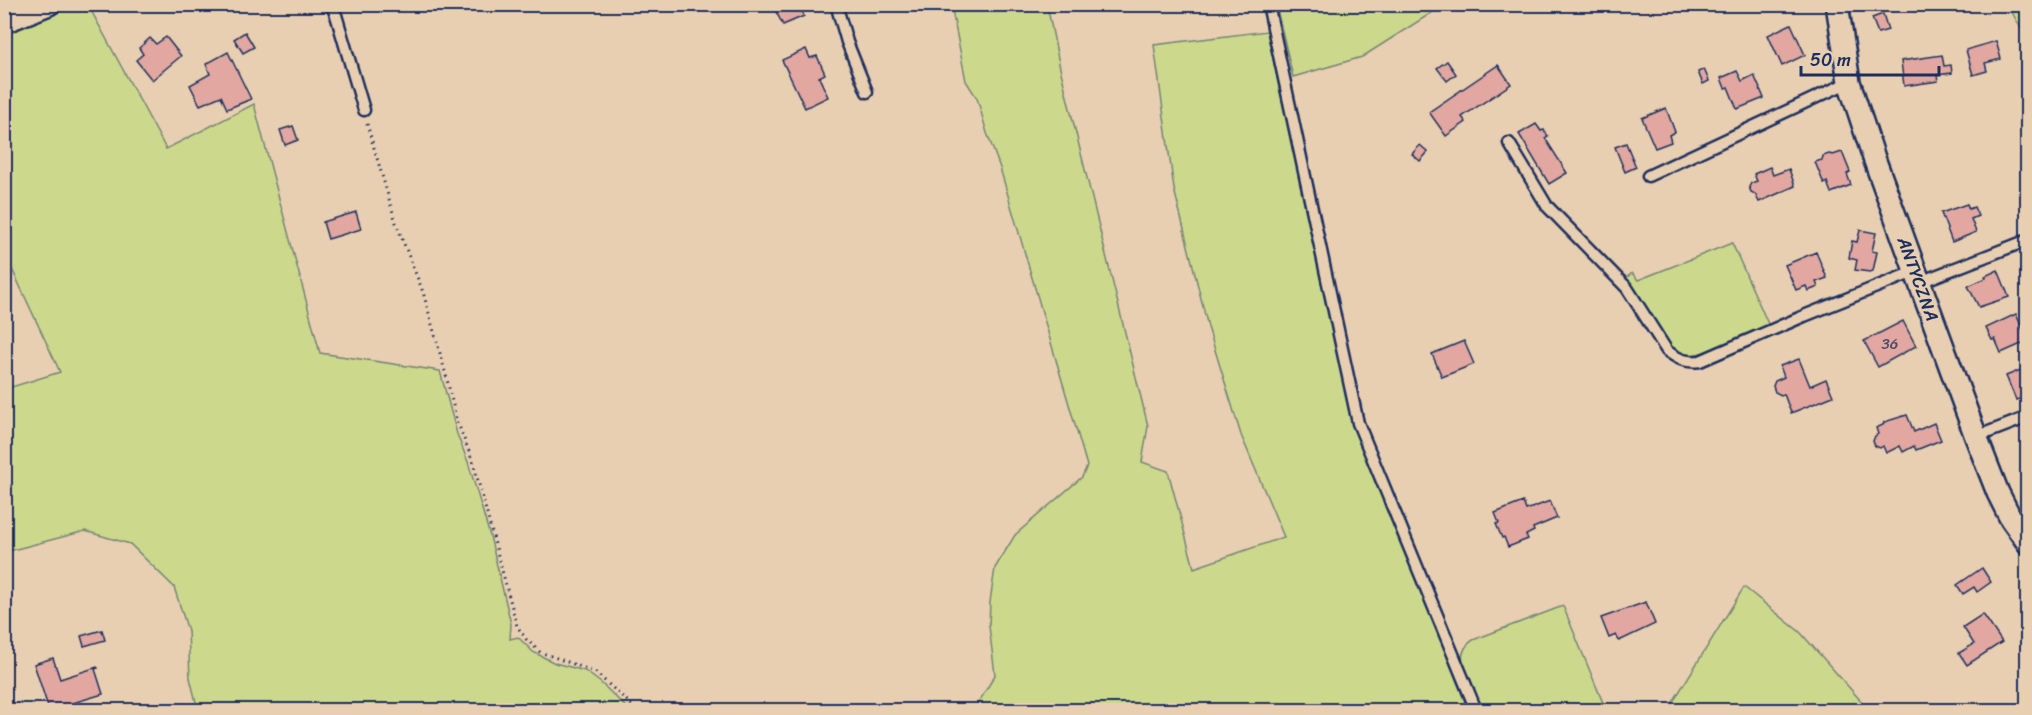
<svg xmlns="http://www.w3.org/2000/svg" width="2032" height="715" font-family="Sriracha,sans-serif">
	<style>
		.green { fill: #ccd98c; stroke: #748475; stroke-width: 1.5 }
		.building { fill: #e1a7a0; stroke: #1b2f5e; stroke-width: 1.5 }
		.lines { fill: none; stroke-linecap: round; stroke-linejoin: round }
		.lane-casing { stroke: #1b2f5e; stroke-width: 15 }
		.street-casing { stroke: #1b2f5e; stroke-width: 26 }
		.path { stroke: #1b2f5e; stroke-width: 3; stroke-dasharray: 1.5 4.5; stroke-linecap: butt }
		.lane { stroke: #e9cfb1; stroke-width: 10 }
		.street { stroke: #e9cfb1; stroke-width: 21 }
		.labels { text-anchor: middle; stroke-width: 5; stroke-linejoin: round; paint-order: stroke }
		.number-label { font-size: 15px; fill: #4c4d6e }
		.street-label { font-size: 18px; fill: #1b2f5e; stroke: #e9cfb1 }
	</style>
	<rect width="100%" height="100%" fill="#e9cfb1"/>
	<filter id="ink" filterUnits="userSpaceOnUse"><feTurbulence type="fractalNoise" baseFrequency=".0167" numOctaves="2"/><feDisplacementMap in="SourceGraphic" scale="12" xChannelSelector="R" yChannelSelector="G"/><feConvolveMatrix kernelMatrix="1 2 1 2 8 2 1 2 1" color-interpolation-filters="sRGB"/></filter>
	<g filter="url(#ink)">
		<g class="green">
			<path d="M62,5h26l78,144 88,-45 66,249 120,18 17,63 11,28 22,74 21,88 -1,15 8,-2 15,15 22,11 30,8 16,12 28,27h-431l-8,-32 -2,-47 -14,-44 -44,-43 -45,-13 -80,21v-163l55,-17 -55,-118v-227z"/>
			<path d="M951,5h96l13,63 88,358 -6,36 26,9 26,97 90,-31 -43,-102 -33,-108 -34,-138 -20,-144 113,-14 82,372 119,307h-494l21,-35 -6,-49 1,-24 5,-34 20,-33 67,-58 5,-11 -87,-298 -13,-35 -10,-35 -11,-17z"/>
			<path d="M1276,5v-1l168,1 -82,52 -69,20z"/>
			<path d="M2008,5h19v34z"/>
			<path d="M1732,243l37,83c-20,9 -67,35 -88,27 -20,-7 -45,-55 -57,-73l8,-7 6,7z"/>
			<path d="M1744,587l56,45 69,78h-201z"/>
			<path d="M1563,606l43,104h-126c-8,-20 -32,-54 -7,-70z"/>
		</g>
		<g class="building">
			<path d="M772,4h29l-1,2 4,10 -21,9z"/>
			<path d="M1883,14l5,16 -10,3 -6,-15z"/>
			<path d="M1791,24l14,31 -23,11 -14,-31z"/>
			<path d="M245,32l9,15 -11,6 -9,-14z"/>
			<path d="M166,37l15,19 -29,24 -16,-20 7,-6 -4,-6 11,-10 6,6z"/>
			<path d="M1996,41l5,18 -16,4 2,8 -14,4 -7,-25z"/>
			<path d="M806,49l4,9 7,-2 8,18 -6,3 9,20 -23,11 -23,-48z"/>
			<path d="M228,52l23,47 -24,10 -6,-13 -21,9 -10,-20 20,-11 -4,-10z"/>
			<path d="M1942,55l2,11 7,-1 1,8 -15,2 1,6 -34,5 -3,-25z"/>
			<path d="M1447,61l9,13 -9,7 -10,-13z"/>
			<path d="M1498,65l13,19 -49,33 4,5 -20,14 -17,-24z"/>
			<path d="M1704,69l5,12 -6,3 -5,-12z"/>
			<path d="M1737,71l5,10 12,-6 10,23 -27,11 -9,-22 -3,1 -4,-10z"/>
			<path d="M1666,108l9,24 -6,3 2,7 -16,6 -13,-30z"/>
			<path d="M1536,124l5,7 3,-1 4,6 -3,2 22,35 -18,11 -30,-50z"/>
			<path d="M293,126l5,14 -13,5 -5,-15z"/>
			<path d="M1626,143l10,24 -11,5 -10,-25z"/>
			<path d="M1420,145l8,7 -8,9 -8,-7z"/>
			<path d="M1842,152l8,20 -3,2 4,11 -20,8 -4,-11 -3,2 -9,-22 7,-2 1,-4 6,-2 4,1z"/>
			<path d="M1770,167l3,8 16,-6 6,17 -36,16 -4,-8 -4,-2 -2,-5 2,-4 6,-2 -3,-7z"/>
			<path d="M1967,204l2,5 5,-2 4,9 -7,3 5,13 -24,10 -11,-29z"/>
			<path d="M356,212l5,17 -33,10 -5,-17z"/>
			<path d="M1860,230l16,3 -4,18 5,1 -4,19 -3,1 -15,-2 2,-10 -8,-2 3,-17 5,1z"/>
			<path d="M1816,252l11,26 -11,4 2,5 -10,4 -2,-5 -10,4 -11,-25z"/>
			<path d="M1998,270l11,27 -30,10 -11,-21 18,-8 -1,-2z"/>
			<path d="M2016,314l12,27 -27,12 -6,-14 -3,1 -6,-12z"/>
			<path d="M1903,321l13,25 -38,21 -14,-26z"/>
			<path d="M1464,341l10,23 -32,13 -10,-23z"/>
			<path d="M1799,359l11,27 16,-7 7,17 -42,17 -7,-19 -3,1 -6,-3 -2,-6 2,-5 9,-4 -4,-11z"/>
			<path d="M2028,367v29l-12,4 -10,-24z"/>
			<path d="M1907,415l7,17 20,-9 7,17 -25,10 -2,-4 -11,6 -3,-6 -14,7 -3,-7 -3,2 -5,-2 -2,-5 2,-5 3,-2 -2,-6 7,-3 1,-3z"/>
			<path d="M1550,501l7,17 -24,10 1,3 -8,4 2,4 -20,8 -4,-10 -2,1 -6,-14 3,-1 -4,-10 28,-11 3,8z"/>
			<path d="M1982,568l9,14 -14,10 -3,-5 -11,7 -6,-9z"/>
			<path d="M1646,602l9,22 -36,17 -3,-6 -7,3 -8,-20z"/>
			<path d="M1983,614l19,28 -35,23 -8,-12 15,-9 -11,-17z"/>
			<path d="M102,630l3,10 -21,6 -3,-10z"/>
			<path d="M53,658l7,21 37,-12 1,1 -3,1 8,25 -54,16 -15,-46z"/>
		</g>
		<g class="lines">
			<defs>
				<g id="lane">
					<path d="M331,4l5,11 28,95"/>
					<path d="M836,4l11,38 20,50"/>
					<path d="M1268,4l90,419 118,287"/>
					<path d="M1509,143l38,63 80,82 40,63c11,8 19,12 33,10l104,-45 112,-45"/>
					<path d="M1648,176l201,-94"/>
					<path d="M1920,282l108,-42"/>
					<path d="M1976,437l52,-20"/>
				</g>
				<g id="street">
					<path d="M1837,4l12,78 25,76 102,279 22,56 13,26 17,24"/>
					<path d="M4,22l45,-18"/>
				</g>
			</defs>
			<use href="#lane" class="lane-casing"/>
			<use href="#street" class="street-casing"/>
			<path class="path" d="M367,124l30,102 26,66 23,83 10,43 17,44 44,164 9,13 14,13 55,20 42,38"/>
			<use href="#lane" class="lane"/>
			<use href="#street" class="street"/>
		</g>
	</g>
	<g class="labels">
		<g class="number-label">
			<text x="1890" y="349">36</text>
		</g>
		<g class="street-label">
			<text transform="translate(1918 279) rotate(70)" y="6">ANTYCZNA</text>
		</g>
	</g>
	<rect width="2032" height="715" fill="none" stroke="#e9cfb1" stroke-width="24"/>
	<rect x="12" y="12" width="2008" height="691" fill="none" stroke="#1b2f5e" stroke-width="2" filter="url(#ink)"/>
	<path d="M1801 66v9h138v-9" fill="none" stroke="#1b2f5e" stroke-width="3"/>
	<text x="1810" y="66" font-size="18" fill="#1b2f5e" stroke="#e9cfb1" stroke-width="4.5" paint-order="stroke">50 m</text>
</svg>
